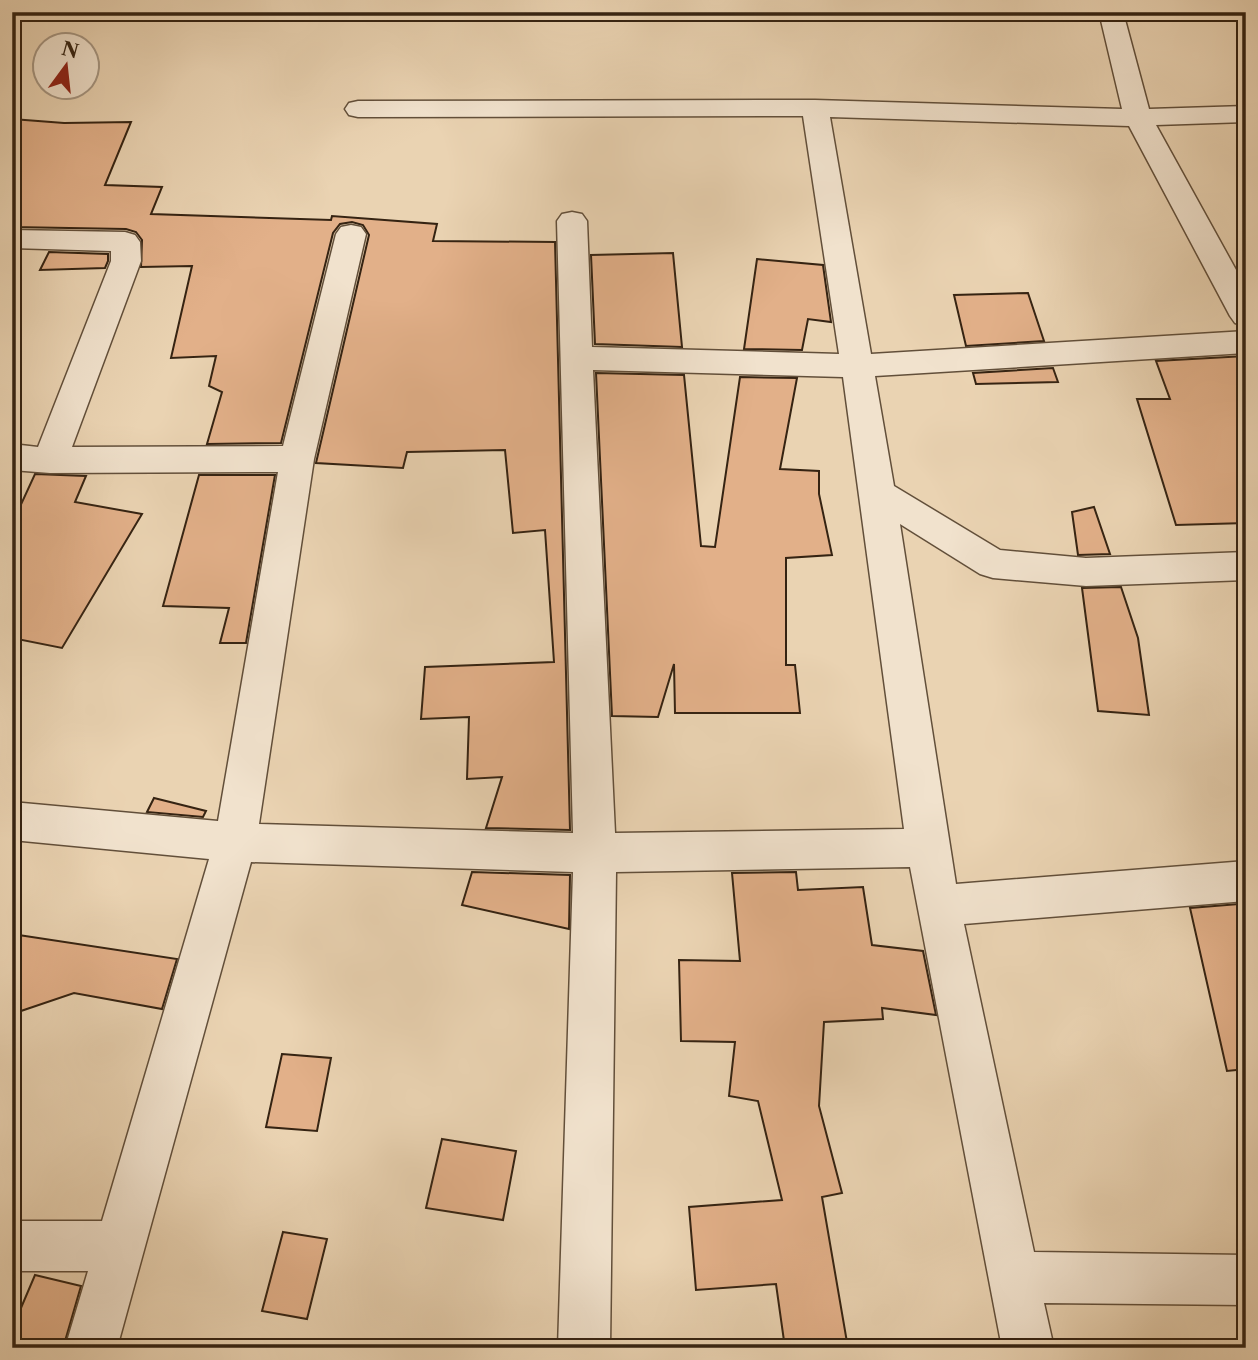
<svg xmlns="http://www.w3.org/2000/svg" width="1258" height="1360" font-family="'Libre Caslon Text',serif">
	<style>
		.building { fill: #e2b089; stroke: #352312; stroke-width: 2 }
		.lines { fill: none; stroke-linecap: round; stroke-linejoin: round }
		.minor-casing { stroke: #624f3a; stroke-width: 3 }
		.minor { fill: #f1e2cd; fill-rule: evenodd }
	</style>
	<rect width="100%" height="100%" fill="#ead3b2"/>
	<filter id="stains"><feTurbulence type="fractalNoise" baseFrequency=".00286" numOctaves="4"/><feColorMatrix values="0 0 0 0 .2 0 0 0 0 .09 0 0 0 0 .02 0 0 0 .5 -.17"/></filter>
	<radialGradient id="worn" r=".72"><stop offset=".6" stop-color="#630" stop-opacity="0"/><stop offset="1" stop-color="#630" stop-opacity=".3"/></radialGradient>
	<g class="building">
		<path d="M12,119l52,4 67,-1 -26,63 57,2 -11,27 180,6 1,-4 105,8 -4,17 122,1 15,588 -84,-2 16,-51 -35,2 2,-62 -48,2 4,-52 129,-5 -9,-132 -32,3 -8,-83 -98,2 -4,16 -87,-5 53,-228 -6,-10 -11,-3 -12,2 -7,9 -52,210 -74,1 15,-52 -13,-6 7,-30 -45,2 21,-92 -51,1 1,-27 -6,-8 -10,-3 -114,-2z"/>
		<path d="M49,252l59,2v7l-3,7 -65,2z"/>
		<path d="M673,253l9,94 -87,-3 -4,-89z"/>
		<path d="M757,259l66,6 8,57 -23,-3 -6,31 -58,-1z"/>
		<path d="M1028,293l16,48 -78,5 -12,-51z"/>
		<path d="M1246,356v167l-70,2 -39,-126h33l-14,-38z"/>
		<path d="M1053,368l5,14 -82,2 -3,-11z"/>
		<path d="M596,373l88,2 17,171 14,1 25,-170 57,1 -17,91 39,2v23l13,61 -46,3v107h9l5,48h-125l-1,-49 -16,53 -46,-1z"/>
		<path d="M35,474l51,2 -11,26 67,12 -80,134 -50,-10v-114z"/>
		<path d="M199,475h76l-29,168h-26l9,-35 -66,-2z"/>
		<path d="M1094,507l16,47 -32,1 -6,-43z"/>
		<path d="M1121,587l17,51 11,77 -51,-4 -16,-123z"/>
		<path d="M154,798l52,13 -3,6 -56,-5z"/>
		<path d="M472,872l98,3 -1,54 -107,-24z"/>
		<path d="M796,872l2,18 65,-3 9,58 51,6 13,64 -54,-7 1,11 -59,3 -5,84 23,87 -20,4 26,151h-63l-9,-64 -80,6 -7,-83 93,-7 -24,-99 -29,-5 6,-54 -54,-1 -2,-81 61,1 -8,-88z"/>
		<path d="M1239,904l7,28v137l-19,2 -37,-163z"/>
		<path d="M12,934l165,25 -15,50 -88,-16 -62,21z"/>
		<path d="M282,1054l49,4 -14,73 -51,-4z"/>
		<path d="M442,1139l74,12 -13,69 -77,-12z"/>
		<path d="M283,1232l44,7 -20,80 -45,-8z"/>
		<path d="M35,1275l46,11 -18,62h-51v-19z"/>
	</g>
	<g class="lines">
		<defs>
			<path id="minor" d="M1099,12h24l26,97 97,-3v16l-90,3 90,163v38l-11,-3 -5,-7 -101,-190 -299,-9 41,237 375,-23v22l-371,23 19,110 106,64 86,8 160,-6v28l-160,6 -93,-8 -13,-4 -80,-50 56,360 290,-23v40l-282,23 70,328 212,3v50l-202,-2 10,45h-52l-92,-481 -294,5 -6,476h-52l15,-476 -322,-10 -134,486h-52l23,-77h-76v-50h90l107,-362 -197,-19v-38l206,19 60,-349 -228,1 -38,-3v-26l26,3 73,-186v-10l-99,-3v-18l113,2 10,3 5,7 1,19 -69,186 211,-1 53,-212 5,-7 10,-2 10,2 5,7 -52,225 -55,365 314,9 -16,-612 5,-7 10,-2 10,2 5,7 5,126 247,7 -36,-238 -445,1 -9,-2 -4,-6 4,-6 9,-2 457,-1 307,9zM593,370l250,7 61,452 -289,4z"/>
		</defs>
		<use href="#minor" class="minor-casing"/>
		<use href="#minor" class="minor"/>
	</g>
	<rect width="1258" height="1360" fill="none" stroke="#ead3b2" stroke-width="42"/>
	<rect x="14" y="14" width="1230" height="1332" fill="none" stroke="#352312" stroke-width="3.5"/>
	<rect x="21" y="21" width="1216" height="1318" fill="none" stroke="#352312" stroke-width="2"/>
	<g transform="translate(66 66) rotate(15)"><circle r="33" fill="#f1e2cd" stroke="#a69682" stroke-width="2"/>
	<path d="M0-5L12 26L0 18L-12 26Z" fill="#8f2418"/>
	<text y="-10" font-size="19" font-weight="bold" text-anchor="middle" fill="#352312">N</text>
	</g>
	<rect width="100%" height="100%" filter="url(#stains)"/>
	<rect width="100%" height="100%" fill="url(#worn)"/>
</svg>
